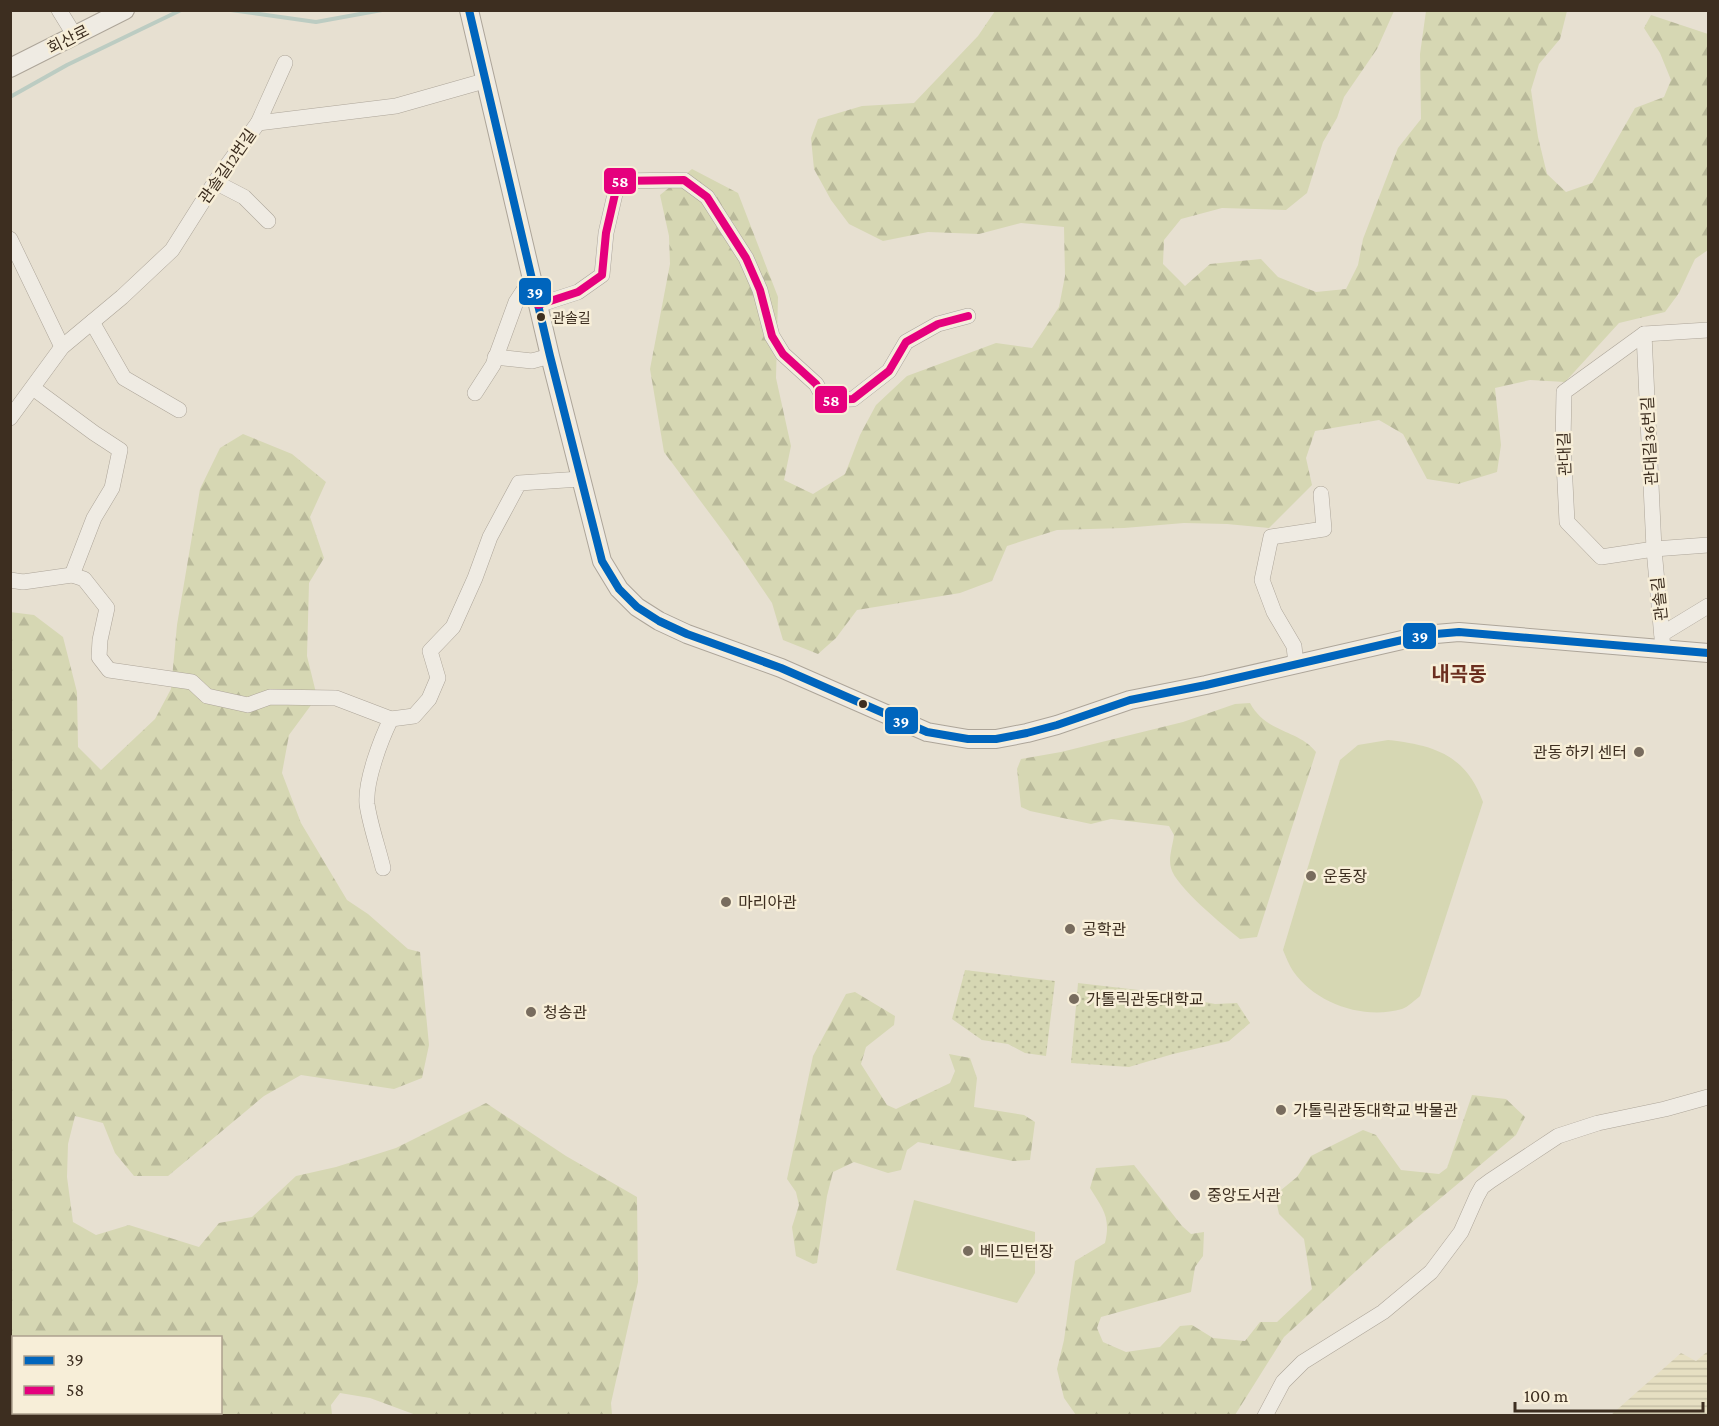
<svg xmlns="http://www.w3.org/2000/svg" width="1719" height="1426" font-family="'Crimson Pro','Noto Sans KR',serif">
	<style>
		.farmland { fill: url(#farmland-rules) }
		.grass { fill: url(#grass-dots) }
		.forest { fill: url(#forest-firs) }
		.pitch { fill: #d6d7b3 }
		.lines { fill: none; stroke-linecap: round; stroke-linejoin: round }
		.stream { stroke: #bcccc2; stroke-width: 4 }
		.minor-casing { stroke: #ada599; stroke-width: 16 }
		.tertiary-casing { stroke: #ada599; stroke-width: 20 }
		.minor { stroke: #efebe3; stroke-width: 15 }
		.tertiary { stroke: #efebe3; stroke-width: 18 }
		.bus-1-casing { stroke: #f7eed8; stroke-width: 12 }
		.bus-2-casing { stroke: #f7eed8; stroke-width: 12 }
		.bus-1 { stroke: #0065bd; stroke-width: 8 }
		.bus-2 { stroke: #e5007d; stroke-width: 8 }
		.bus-dot { fill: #3d2e20; stroke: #f7eed8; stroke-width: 2 }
		.poi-dot { fill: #786c5e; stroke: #f7eed8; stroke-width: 2 }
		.labels { text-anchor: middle; stroke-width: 5; stroke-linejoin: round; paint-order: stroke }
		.bus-label { font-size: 14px; fill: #3d2e20; stroke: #f7eed8; text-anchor: start }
		.street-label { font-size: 16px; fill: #3d2e20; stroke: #f7eed8 }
		.poi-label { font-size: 16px; fill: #3d2e20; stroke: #f7eed8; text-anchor: start }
		.quarter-label { font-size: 20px; font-weight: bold; fill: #6b2e1e; stroke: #f7eed8 }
		.line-badge { stroke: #f7eed8; stroke-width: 2 }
		.badge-label { font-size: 16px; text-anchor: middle; font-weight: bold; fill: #fff }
	</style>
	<defs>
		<pattern id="farmland-rules" width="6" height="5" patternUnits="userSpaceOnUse" patternTransform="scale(1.5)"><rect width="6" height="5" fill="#e6dfc2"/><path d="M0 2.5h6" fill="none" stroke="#c6c0a6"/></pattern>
		<pattern id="grass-dots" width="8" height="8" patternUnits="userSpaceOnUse" patternTransform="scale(1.5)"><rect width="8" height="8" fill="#d6d7b3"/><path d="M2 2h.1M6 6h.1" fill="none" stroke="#b9b99a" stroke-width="1.8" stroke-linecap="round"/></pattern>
		<pattern id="forest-firs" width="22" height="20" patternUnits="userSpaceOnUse" patternTransform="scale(1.5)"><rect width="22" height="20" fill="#d6d7b3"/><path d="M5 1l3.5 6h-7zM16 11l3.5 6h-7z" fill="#b9b99a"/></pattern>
	</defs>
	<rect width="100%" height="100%" fill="#e7e0d1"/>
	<path class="farmland" d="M1708,1351v64h-97l70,-62 15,8z"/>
	<g class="grass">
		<path d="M965,970l90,11 -9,75 -21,-3 -17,-9 -26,-4 -30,-21z"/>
		<path d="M1078,983l69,8 68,13 22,-1 13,20 -21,18 -56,13 -44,13 -58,-4z"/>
	</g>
	<g class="forest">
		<path d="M995,11h399l-17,38 -33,48 -7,21 -14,24 -16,51 -21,17 -64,-2 -41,11 -17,21 -1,24 22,22 25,-22 51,-5 17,18 38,15 30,-3 12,-24 5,-26 35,-91 23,-29 -1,-65 6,-43h141l-7,28 -21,25 -8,26 7,47 9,37 19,18 26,-9 43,-75 29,-11 7,-17 -11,-27 -16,-25 7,-13 57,19v216l-13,9 -16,34 -14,19 -46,11 -54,59 -35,-2 -35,8 6,57 -4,27 -39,12 -31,-5 -24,-45 -24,-14 -64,11 -9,27 6,27 -43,43 -42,-4 -43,-1 -60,5 -67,2 -50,16 -15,35 -32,12 -103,17 -21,28 -18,16 -35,-14 -11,-37 -44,-65 -64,-86 -14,-83 20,-105 -1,-28 -9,-41 32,-26 46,24 40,104 -2,81 15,68 -7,34 29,14 32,-20 15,-39 16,-30 31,-29 89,-33 36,5 27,-41 6,-31 -1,-49 -43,-4 -42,11 -51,-2 -45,9 -34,-17 -18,-24 -17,-31 -3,-31 7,-19 44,-13 52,-3 64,-67z"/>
		<path d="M243,434l49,20 34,28 -16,35 14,41 -15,25 -2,73 10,41 -28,38 -7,38 19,50 46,77 21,14 40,35 12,3 9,93 -7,33 -28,11 -93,-14 -37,21 -96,80h-34l-19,-23 -12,-30 -28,-7 -7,28 -1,33 6,45 23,13 33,-10 70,22 20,-24 33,-6 44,-41 40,-9 60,-19 90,-45 80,53 71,41 1,85 -27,121 1,12h-196l-46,-17 -30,-5 -9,12 1,10h-320l2,-3h206v-74h-206l-1,71 -2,-7 -1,-790 24,3 29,22 14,55 1,55 23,23 54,-51 16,-30 6,-64 23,-136 20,-41z"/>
		<path d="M1250,703c17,31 48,26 66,49l-59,185 -17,2c-16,-13 -65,-53 -69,-71 -3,-10 2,-23 3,-33l-5,-9 -58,-7 -20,5 -61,-13 -9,-4 -4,-38 4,-10 40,-7 122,-30 52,-18z"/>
		<path d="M855,992l40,24 -1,9 -28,22 -5,17 26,41 9,4 54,-26 5,-12 -6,-17 21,4 7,20 -3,29 50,8 11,7 -5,38 -17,1 -95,-19 -11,8 -6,20 -13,3 -34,-11 -21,10 -6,24 -10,67 -4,1 -17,-8 -4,-29 7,-22 -3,-13 -9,-13 26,-123 33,-62z"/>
		<path d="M1472,1095l34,4 19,18 -9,18 -136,114 -96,88 -49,78h-159l-12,-17 -7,-29 7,-29 11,-79 30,-18c6,-26 -2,-34 -15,-55l6,-20 38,-3 48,61 9,8 13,-2 -1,24 -8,11 -4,25 -90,25 -4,11 6,14 23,10 34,-5 20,-21 12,-1 21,13 32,3 15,-19h17l35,-33 -8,-50 -25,-25 -4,-19 22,-18 14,-21 52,-26 13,5 25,35 38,4 8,-6z"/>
	</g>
	<g class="pitch">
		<path d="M1388,740c46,5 78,15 95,62l-63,194c-5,4 -12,11 -18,13 -38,11 -86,-5 -109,-38 -4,-6 -7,-14 -10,-21l57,-190 18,-15z"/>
		<path d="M914,1200l121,32v41l-18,30 -121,-33z"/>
	</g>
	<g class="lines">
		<g class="stream">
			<path d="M231,10l85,12 66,-12"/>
			<path d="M10,97l57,-32 114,-55"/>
		</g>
		<defs>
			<g id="minor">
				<path d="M59,10l16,26"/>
				<path d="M258,123l27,-60"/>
				<path d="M215,182l29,15 24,24"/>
				<path d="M10,239l52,108"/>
				<path d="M538,305l40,-13 24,-17 4,-42 12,-52 66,-1 23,17 39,61 14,32 12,46 11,18 33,30 9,16 28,-1 36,-28 17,-29 32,-18 30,-8"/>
				<path d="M92,322l32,56 55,32"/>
				<path d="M1708,330l-64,4 -80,58 -1,50 4,80 34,35 53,-8 54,-4"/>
				<path d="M1644,334l10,215 9,100"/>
				<path d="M495,357l37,4 18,-5"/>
				<path d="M33,388l61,45 26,17 -8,38 -18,30 -22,57 12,4 23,29 -7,32 -1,17 10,13 83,12 15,14 41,9 22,-8 66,1 55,21"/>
				<path d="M475,393l18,-28 23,-63 15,-23"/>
				<path d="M10,418l52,-71 60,-50 50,-47 43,-68 43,-59 138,-17 88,-25"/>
				<path d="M10,580l13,2 49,-7"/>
				<path d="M1662,634l46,-28"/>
				<path d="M1296,664l-2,-18 -20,-34 -12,-32 9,-43 53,-8 -3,-35"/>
				<path d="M383,868c-5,-21 -13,-43 -16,-64 -2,-23 14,-65 24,-85l23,-3 15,-17 9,-21 -8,-27 23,-24 22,-49 15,-41 29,-54 62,-4"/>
				<path d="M1265,1416l18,-34 20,-20 80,-50 48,-40 30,-40 16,-36 5,-9 8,-6 68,-45 40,-13 67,-14 43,-12"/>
			</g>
			<g id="tertiary">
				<path d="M469,10l81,346 52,205 17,28 18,18 22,14 28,13 94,34 146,64 41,7h28l31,-6 30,-8 73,-25 76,-15 218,-50 35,-3 249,21"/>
				<path d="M10,68l115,-58"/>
			</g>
		</defs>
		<use href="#minor" class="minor-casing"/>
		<use href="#tertiary" class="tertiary-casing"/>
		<use href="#minor" class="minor"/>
		<use href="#tertiary" class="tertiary"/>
		<defs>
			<path id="bus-1" d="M469,10l81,346 52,205 17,28 18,18 22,14 28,13 94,34 146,64 41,7h28l31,-6 30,-8 73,-25 76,-15 218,-50 35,-3 249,21"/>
			<path id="bus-2" d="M538,305l40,-13 24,-17 4,-42 12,-52 66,-1 23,17 39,61 14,32 12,46 11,18 33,30 9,16 28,-1 36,-28 17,-29 32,-18 30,-8"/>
		</defs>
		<use href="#bus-1" class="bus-1-casing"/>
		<use href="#bus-2" class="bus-2-casing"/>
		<use href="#bus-1" class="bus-1"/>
		<use href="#bus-2" class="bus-2"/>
	</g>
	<g class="bus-dot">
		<circle cx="541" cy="317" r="5"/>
		<circle cx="863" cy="704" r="5"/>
	</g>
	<g class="poi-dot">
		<circle cx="1639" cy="752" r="6"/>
		<circle cx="1311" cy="876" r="6"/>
		<circle cx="726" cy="902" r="6"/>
		<circle cx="1070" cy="929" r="6"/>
		<circle cx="1074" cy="999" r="6"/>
		<circle cx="531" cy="1012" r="6"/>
		<circle cx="1281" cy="1110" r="6"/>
		<circle cx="1195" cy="1195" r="6"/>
		<circle cx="968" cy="1251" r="6"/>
	</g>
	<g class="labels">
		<g class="bus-label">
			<text x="552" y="323">관솔길</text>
		</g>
		<g class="street-label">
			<text transform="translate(68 39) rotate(-27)" y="6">회산로</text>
			<text transform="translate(227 166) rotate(-55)" y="6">관솔길12번길</text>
			<text transform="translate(1649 441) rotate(-93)" y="6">관대길36번길</text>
			<text transform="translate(1564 454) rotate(-92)" y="6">관대길</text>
			<text transform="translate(1659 599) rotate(-96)" y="6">관솔길</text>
		</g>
		<g class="poi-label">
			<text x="1627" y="758" text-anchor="end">관동 하키 센터</text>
			<text x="1323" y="882">운동장</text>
			<text x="738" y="908">마리아관</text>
			<text x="1082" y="935">공학관</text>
			<text x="1086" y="1005">가톨릭관동대학교</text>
			<text x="543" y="1018">청송관</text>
			<text x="1293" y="1116">가톨릭관동대학교 박물관</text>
			<text x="1207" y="1201">중앙도서관</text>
			<text x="980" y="1257">베드민턴장</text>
		</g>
		<g class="quarter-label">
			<text x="1459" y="681">내곡동</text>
		</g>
	</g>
	<g class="line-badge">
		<rect x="603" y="167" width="34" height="28" rx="6" fill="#e5007d"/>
		<rect x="518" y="277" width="34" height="29" rx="6" fill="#0065bd"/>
		<rect x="814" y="385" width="34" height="29" rx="6" fill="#e5007d"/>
		<rect x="1402" y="622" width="35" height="28" rx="6" fill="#0065bd"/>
		<rect x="884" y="706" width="35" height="29" rx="6" fill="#0065bd"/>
	</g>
	<g class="badge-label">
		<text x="620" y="187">58</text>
		<text x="535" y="298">39</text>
		<text x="831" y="406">58</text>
		<text x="1420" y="642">39</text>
		<text x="901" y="727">39</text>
	</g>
	<rect width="1719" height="1426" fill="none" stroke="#3d2e20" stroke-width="24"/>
	<rect x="12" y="1336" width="210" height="78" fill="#f7eed8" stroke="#ada18e" stroke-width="1.5"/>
	<rect x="24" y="1356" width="30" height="9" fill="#0065bd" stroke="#ada18e" stroke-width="1.5"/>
	<text x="66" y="1366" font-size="18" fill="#3d2e20">39</text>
	<rect x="24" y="1386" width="30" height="9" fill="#e5007d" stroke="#ada18e" stroke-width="1.5"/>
	<text x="66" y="1396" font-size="18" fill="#3d2e20">58</text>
	<path d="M1515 1402v9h188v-9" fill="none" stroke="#3d2e20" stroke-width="3"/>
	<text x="1524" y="1402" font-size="18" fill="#3d2e20" stroke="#f7eed8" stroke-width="4.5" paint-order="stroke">100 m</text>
</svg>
